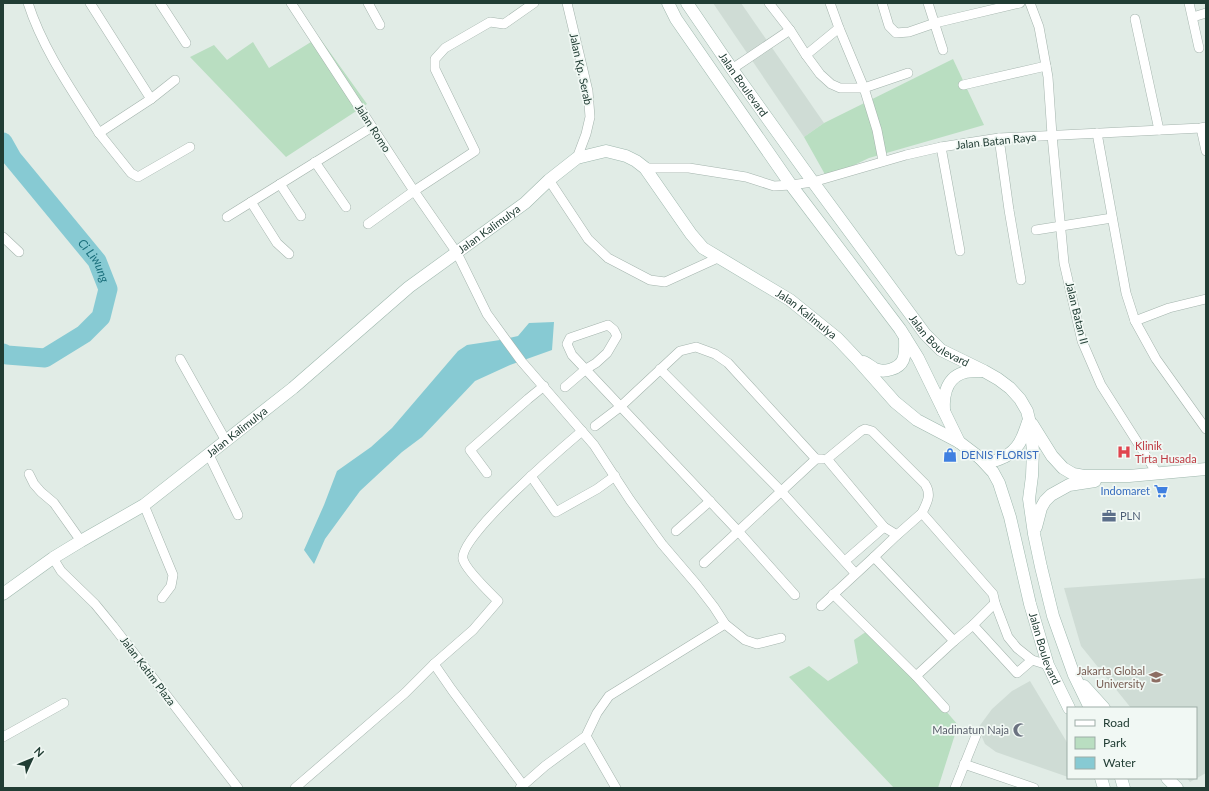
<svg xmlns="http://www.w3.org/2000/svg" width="1209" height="791" font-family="Lato,sans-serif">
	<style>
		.built { fill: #cfdcd5 }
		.green { fill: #b9dec1 }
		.water { fill: #87cad3 }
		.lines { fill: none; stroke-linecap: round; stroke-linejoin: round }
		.river { stroke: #87cad3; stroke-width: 19 }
		.street-casing { stroke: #a4b4ad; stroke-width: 10 }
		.secondary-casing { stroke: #9fb8ae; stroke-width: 13 }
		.street { stroke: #fff; stroke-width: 9 }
		.secondary { stroke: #fff; stroke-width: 12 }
		.labels { text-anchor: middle; stroke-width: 3.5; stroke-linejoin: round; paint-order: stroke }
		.street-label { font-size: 11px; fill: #213d34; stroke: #f1f8f4 }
		.health-label { font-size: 11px; fill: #be3a42; stroke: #f1f8f4; text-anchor: start }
		.shop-label { font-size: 11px; fill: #366cbe; stroke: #f1f8f4; text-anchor: start }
		.service-label { font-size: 11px; fill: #4e5e75; stroke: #f1f8f4; text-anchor: start }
		.education-label { font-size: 11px; fill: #785e54; stroke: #f1f8f4; text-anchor: end }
		.worship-label { font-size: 11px; fill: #5b616d; stroke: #f1f8f4; text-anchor: end }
		.water-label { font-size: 12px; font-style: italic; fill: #196e7b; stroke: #f1f8f4 }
	</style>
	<rect width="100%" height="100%" fill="#e1ece6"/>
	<g class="built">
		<path d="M713,3h28l83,120 -20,14z"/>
		<path d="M1206,578v195l-16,9 -3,-4h9v-70h-65l-50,-62 -17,-58z"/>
		<path d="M1030,681l38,63v33l-72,-25 -11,-8 -7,-16 14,-19 20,-18z"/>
	</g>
	<g class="green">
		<path d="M319,37l48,67 -81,53 -96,-100 24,-12 13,15 26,-18 16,26z"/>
		<path d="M953,59l31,66 -115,33 -42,20 -23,-41 20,-14z"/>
		<path d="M873,627l85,98 -20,63h-44l-105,-111 20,-11 19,15 30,-18 -4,-23z"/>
	</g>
	<path class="water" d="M554,322l-2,28 -42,15 -35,16 -53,56 -20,15 -42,39 -35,48 -11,25 -10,-14 20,-45 13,-34 34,-24 21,-19 66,-77 9,-6 33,-5 18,-4 11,-13z"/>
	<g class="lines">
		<path class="river" id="s1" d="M3,142l9,16 85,103 11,28 -7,28 -17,17 -39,24 -38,-3 -4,-2"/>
		<defs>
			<g id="street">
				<path d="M28,3c15,47 45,89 71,130l52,-34 24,-19"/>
				<path d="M90,3l61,96"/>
				<path d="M160,3l26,40"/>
				<path d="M291,3l123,188 43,62 30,61 35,48 72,83 36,55 32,44 35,41 17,22 11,17 20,16 12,4 24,-6"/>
				<path d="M368,3l12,22"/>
				<path d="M567,3l21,88 2,26 -4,17 -9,24"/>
				<path d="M769,3l21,27 16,25 14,19 11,10 9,4h24l44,-15"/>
				<path d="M830,3l9,25 25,60 13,42 6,31"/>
				<path d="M882,3l7,23 7,7 13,-1 26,-9 85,-20"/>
				<path d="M928,3l15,47"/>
				<path d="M1030,3l9,24 9,50 4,58 12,128 18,78 19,44 56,88"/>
				<path d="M1189,3l10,45"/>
				<path d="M1193,17l13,-4"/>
				<path d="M1135,19l24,111"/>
				<path d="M806,55l33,-27"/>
				<path d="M732,69l58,-39"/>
				<path d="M963,85l83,-19"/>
				<path d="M1201,128l5,23"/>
				<path d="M99,133l32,40 7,4 52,-30"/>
				<path d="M1097,133l29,160 9,28 21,38 50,70"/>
				<path d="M999,138l10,72 12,70"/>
				<path d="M941,147l19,104"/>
				<path d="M315,162l31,45"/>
				<path d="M645,168h44l57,9 28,9 17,-1 22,-3 93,-27 35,-8 58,-9 202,-10 5,-1"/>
				<path d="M549,180l39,59 20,19 42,22 15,2 55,-25"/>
				<path d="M280,184l21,32"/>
				<path d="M251,202l26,41 12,11"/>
				<path d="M227,217l145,-90"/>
				<path d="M368,224l46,-33 61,-40 -40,-82v-10l10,-11 45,-26 14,2 30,-21"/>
				<path d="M1036,230l76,-12"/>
				<path d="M3,237l16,15"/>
				<path d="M1135,321l34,-13 37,-9"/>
				<path d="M180,359l46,82"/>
				<path d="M660,369l121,122 74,82"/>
				<path d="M565,387l21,-18 10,-6 11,-10 10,-17 -3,-6 -6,-5 -38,13 -3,6 5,11 166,176 57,64"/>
				<path d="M595,426l25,-19 60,-56 16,-4 19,7 13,9 88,96"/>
				<path d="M209,455l29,60"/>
				<path d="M487,473l-17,-23 58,-51 16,-13"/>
				<path d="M29,474l5,10 7,8 13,11 27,38"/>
				<path d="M531,476l25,36 41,-23 18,-13"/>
				<path d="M144,505l29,70 -2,11 -9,12"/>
				<path d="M676,531l34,-30"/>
				<path d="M897,535l-13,-8 -57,-68 34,-28 4,-2 7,2 53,53c7,11 2,18 -3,29"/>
				<path d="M874,557l80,84 -38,35"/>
				<path d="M53,558l8,13 34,33 18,22 125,162"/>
				<path d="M845,561l39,-34"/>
				<path d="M704,563l112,-104h6"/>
				<path d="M833,594l83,82 29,32"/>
				<path d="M821,606l53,-49 23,-22 25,-22 71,81 2,9 13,34 9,11 15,12 16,5"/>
				<path d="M973,625l44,48 15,-13"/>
				<path d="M954,641l19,-16 22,-22"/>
				<path d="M434,664l18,26 71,95"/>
				<path d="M586,736l30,52"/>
				<path d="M3,737l61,-34"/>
				<path d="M964,764l70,24"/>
				<path d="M295,788l110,-95 29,-29 39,-34 25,-29c-8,-8 -33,-32 -35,-42 -5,-22 99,-111 119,-128"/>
				<path d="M520,788l25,-22 41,-30 11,-23 12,-17 116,-72"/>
				<path d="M955,788l22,-55"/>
			</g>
			<g id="secondary">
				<path d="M668,3l8,16 115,166 109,144 18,29 41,84"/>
				<path id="s2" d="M687,3l45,66 81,113 112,152 16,16 43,21 14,8 12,9 10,11 7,12 2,8 4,31 -1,26 -3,23 5,35 7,33 12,49 21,59 16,33"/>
				<path d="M864,362c4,2 7,5 11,7 9,4 24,0 28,-9 3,-7 2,-16 2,-23"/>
				<path d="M944,411c-1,-16 3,-35 22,-39 5,-1 11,-1 16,-1"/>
				<path d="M1032,424l20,32 11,12 10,6 11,2h45l77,-7"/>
				<path d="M980,458c4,1 8,3 12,3 4,0 8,-2 12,-4 15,-7 19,-20 24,-35"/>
				<path d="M1036,527l5,-19 4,-7 6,-6 18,-10 26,-4"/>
				<path id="s3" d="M3,594l50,-36 28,-17 63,-36 149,-117 116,-101 116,-84 24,-23 28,-22 29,-7 20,5 10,5 9,7 46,66 12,14 87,52 47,38 19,20 39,44 22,18 42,22 21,16 13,14 6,11 11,34 20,87 18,61 21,43"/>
				<path d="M1084,686l20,22"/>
				<path d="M1101,778l3,10"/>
				<path d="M1121,778l3,10"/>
				<path d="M1167,778l10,10"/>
			</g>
		</defs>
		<use href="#street" class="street-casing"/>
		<use href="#secondary" class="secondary-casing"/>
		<use href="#street" class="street"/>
		<use href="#secondary" class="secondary"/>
	</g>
	<defs>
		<symbol id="hospital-bare" viewBox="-9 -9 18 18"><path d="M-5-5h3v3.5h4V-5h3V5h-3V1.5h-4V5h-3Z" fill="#e0444e" stroke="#f1f8f4" stroke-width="2.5" paint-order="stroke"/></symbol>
		<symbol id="shop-bare" viewBox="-9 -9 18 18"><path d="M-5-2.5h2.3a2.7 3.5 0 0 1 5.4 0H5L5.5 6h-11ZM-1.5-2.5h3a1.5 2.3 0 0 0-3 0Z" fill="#3f7fe0" stroke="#f1f8f4" stroke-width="2.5" paint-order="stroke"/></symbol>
		<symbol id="supermarket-bare" viewBox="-9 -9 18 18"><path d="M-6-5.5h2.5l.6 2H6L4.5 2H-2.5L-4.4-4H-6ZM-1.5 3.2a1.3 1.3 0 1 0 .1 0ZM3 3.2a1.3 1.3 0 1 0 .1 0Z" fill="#3f7fe0" stroke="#f1f8f4" stroke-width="2.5" paint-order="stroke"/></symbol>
		<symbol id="office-bare" viewBox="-9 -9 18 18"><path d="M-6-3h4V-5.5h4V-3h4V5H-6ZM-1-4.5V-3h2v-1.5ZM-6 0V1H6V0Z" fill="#5c6f8a" stroke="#f1f8f4" stroke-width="2.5" paint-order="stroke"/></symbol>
		<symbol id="university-bare" viewBox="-9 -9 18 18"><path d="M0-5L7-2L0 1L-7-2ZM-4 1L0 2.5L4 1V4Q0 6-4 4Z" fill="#8d6e63" stroke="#f1f8f4" stroke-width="2.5" paint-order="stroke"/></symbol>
		<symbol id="mosque-bare" viewBox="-9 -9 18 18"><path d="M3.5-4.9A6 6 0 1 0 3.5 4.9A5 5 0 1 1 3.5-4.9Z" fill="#6b7280" stroke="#f1f8f4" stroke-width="2.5" paint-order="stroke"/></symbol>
	</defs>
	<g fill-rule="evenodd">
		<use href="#hospital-bare" x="1114" y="442" width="20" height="20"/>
		<use href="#shop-bare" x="940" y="445" width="20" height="20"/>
		<use href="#supermarket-bare" x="1151" y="481" width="20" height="20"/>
		<use href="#office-bare" x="1099" y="506" width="20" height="20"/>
		<use href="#university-bare" x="1146" y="667" width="20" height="20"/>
		<use href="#mosque-bare" x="1010" y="720" width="20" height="20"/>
	</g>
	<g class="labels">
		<g class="street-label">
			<text transform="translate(581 69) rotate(78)" y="4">Jalan Kp. Serab</text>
			<text dy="4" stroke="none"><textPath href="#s2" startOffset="99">Jalan Boulevard</textPath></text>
			<text transform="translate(373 128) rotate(57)" y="4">Jalan Romo</text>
			<text transform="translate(996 141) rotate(-6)" y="4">Jalan Batan Raya</text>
			<text dy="4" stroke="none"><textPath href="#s3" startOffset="609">Jalan Kalimulya</textPath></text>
			<text transform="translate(1077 313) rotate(76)" y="4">Jalan Batan II</text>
			<text dy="4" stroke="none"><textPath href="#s3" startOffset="1017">Jalan Kalimulya</textPath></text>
			<text dy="4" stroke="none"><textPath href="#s2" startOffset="423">Jalan Boulevard</textPath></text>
			<text dy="4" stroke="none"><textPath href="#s3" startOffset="285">Jalan Kalimulya</textPath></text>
			<text dy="4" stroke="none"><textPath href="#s3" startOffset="1448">Jalan Boulevard</textPath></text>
			<text transform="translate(148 671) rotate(53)" y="4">Jalan Katim Plaza</text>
		</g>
		<g class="health-label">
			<text x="1135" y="450">Klinik<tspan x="1135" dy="13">Tirta Husada</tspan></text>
		</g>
		<g class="shop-label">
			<text x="961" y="459">DENIS FLORIST</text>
			<text x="1150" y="495" text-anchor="end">Indomaret</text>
		</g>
		<g class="service-label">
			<text x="1120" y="520">PLN</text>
		</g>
		<g class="education-label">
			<text x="1145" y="675">Jakarta Global<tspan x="1145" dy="13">University</tspan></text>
		</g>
		<g class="worship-label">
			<text x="1009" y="734">Madinatun Naja</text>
		</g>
		<g class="water-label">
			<text dy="4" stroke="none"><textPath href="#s1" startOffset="150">Ci Liwung</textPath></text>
		</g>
	</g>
	<rect width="1209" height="791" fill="none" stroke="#213d34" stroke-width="8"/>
	<rect x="1067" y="707" width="130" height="72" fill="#f1f8f4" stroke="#9eada7"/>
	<rect x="1075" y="720" width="20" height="6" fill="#ffffff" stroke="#9eada7"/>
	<text x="1103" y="727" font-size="12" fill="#213d34">Road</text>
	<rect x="1075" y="737" width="20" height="12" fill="#b9dec1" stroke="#9eada7"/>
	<text x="1103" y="747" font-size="12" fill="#213d34">Park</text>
	<rect x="1075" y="757" width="20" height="12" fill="#87cad3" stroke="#9eada7"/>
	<text x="1103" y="767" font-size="12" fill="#213d34">Water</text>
	<g transform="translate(32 759) rotate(46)" stroke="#f1f8f4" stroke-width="3" paint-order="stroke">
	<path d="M0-3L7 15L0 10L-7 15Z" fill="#213d34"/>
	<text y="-6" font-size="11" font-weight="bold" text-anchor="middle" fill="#213d34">N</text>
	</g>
</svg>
